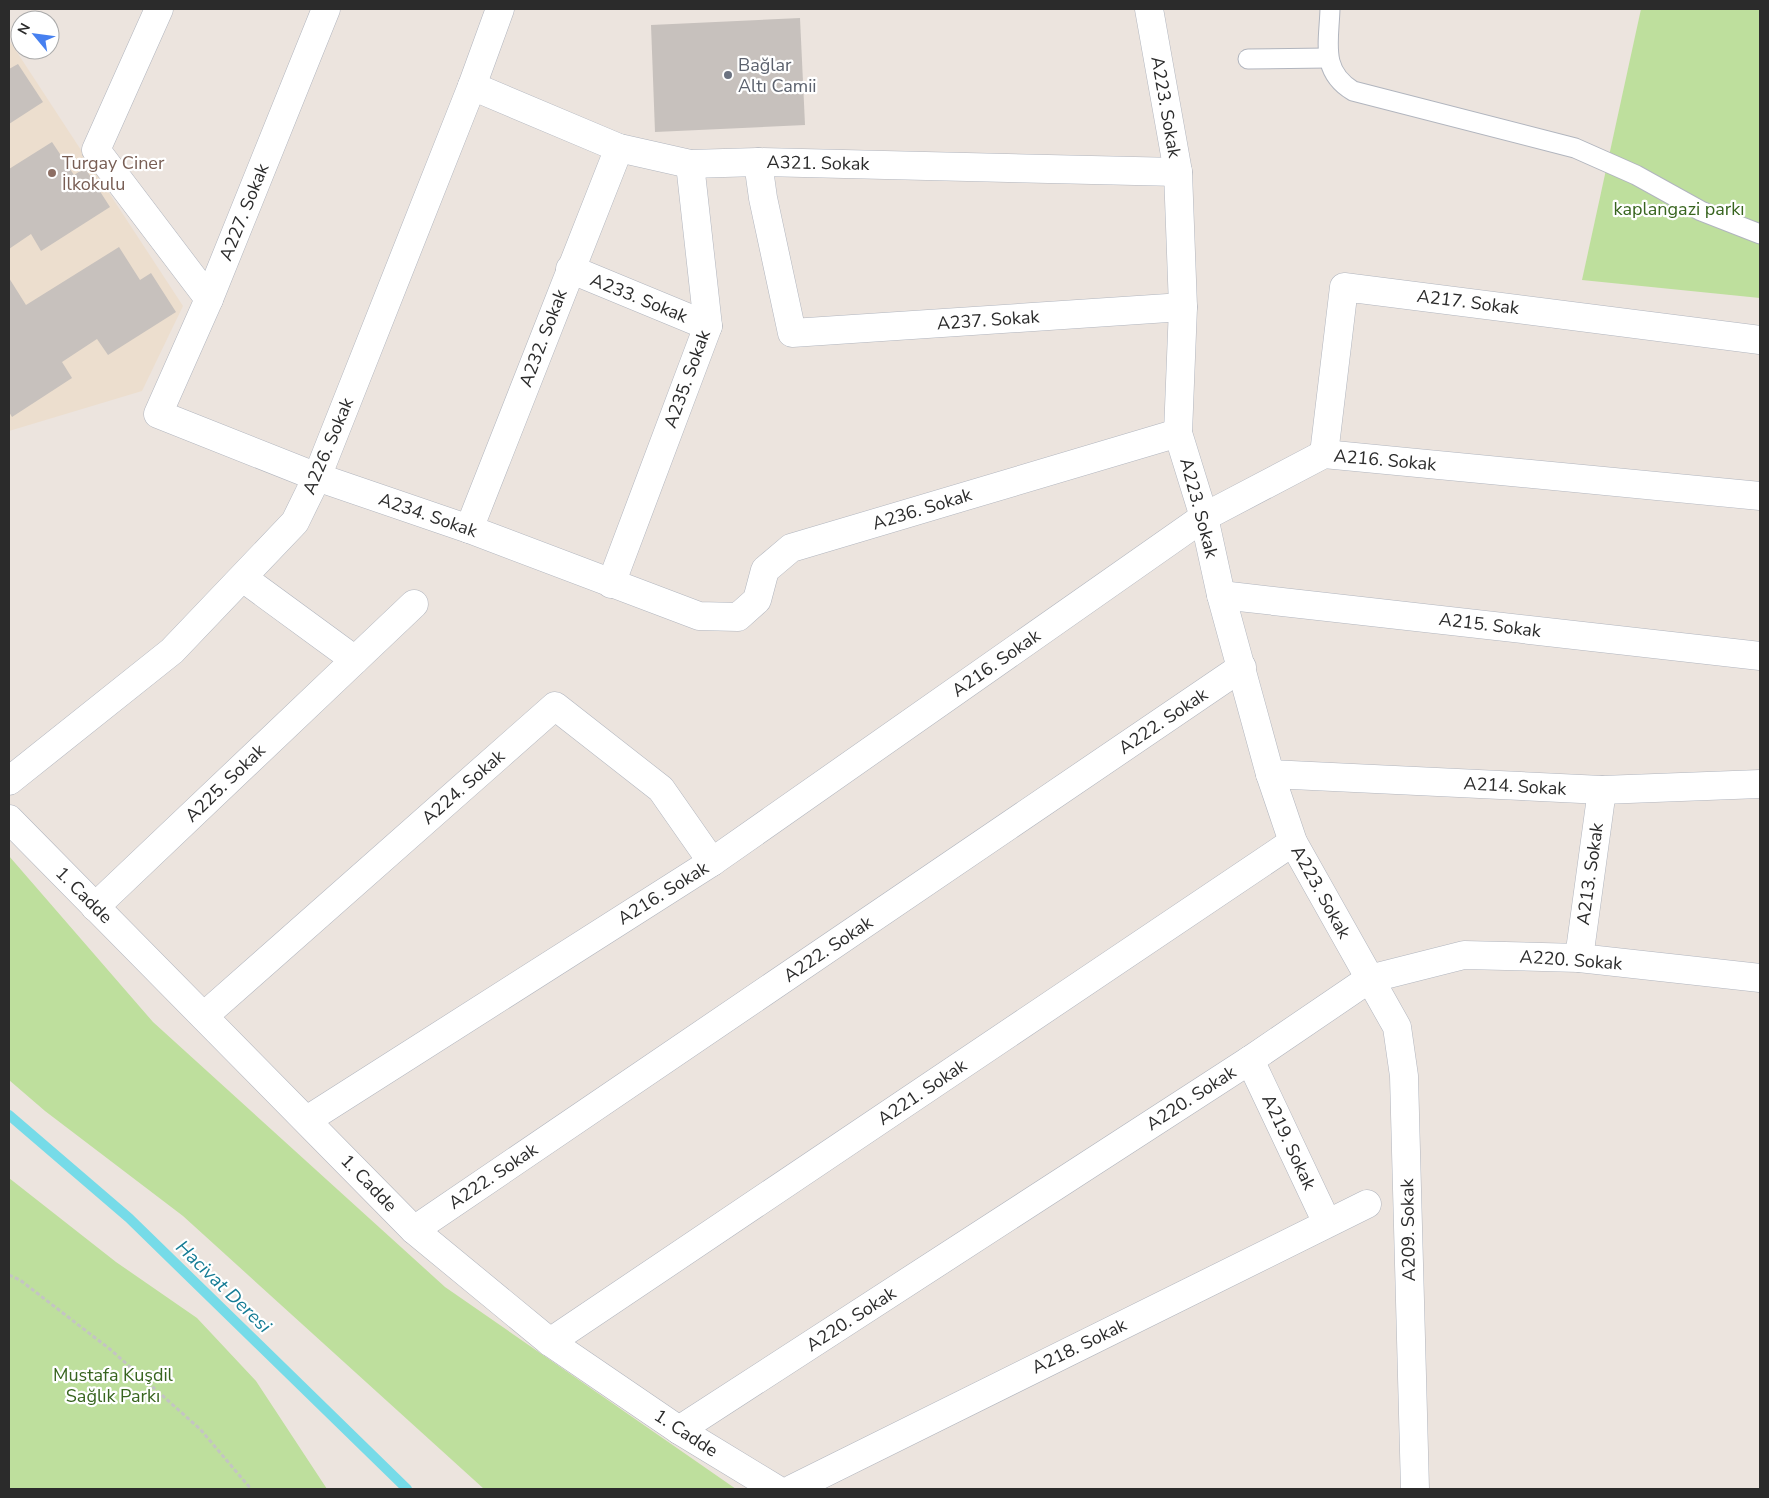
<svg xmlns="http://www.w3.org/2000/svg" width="1769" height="1498" font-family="'Nunito Sans',sans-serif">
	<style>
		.education { fill: #ecdece }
		.green { fill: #bedf9d }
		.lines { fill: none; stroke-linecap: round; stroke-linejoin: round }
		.stream { stroke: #76dbe8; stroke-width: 10 }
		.building { fill: #c7c1bd }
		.service-casing { stroke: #b1b5be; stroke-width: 21 }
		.minor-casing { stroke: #b1b5be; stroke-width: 29 }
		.secondary-casing { stroke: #b1b5be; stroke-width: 29 }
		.path { stroke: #c4c4c4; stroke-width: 3; stroke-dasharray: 4 2.5; stroke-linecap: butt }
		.service { stroke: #fff; stroke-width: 19 }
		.minor { stroke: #fff; stroke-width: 28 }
		.secondary { stroke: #fff; stroke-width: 28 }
		.worship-dot { fill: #6b7280; stroke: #fff; stroke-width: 2 }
		.education-dot { fill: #8d6e63; stroke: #fff; stroke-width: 2 }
		.labels { text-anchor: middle; stroke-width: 4.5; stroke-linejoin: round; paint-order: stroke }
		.worship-label { font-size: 18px; fill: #5b616d; stroke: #fff; text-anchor: start }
		.street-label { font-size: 18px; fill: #2b2b2b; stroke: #fff }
		.education-label { font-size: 18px; fill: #785e54; stroke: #fff; text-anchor: start }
		.park-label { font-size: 18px; fill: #37641e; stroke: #fff }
		.water-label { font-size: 19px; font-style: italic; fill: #157c95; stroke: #fff }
	</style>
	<rect width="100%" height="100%" fill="#ece4de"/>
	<path class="education" d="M9,40l174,266 -41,85 -133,40z"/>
	<g class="green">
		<path d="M1641,9h119v289l-178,-18z"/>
		<path d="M9,856l144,166 292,265 291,202h-252l-301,-273 -138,-105 -36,-31z"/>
		<path d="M9,1178l107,84 81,56 59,63 71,108h-318z"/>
	</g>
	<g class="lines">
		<path class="stream" d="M9,1115l120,103 278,271"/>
	</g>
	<g class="building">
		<path d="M800,18l5,107 -150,7 -4,-107z"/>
		<path d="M18,64l25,38 -34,22v-55z"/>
		<path d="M52,142l22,33 11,-7 25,39 -69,44 -10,-17 -22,15v-80z"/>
		<path d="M119,247l21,33 11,-7 25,39 -68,43 -11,-16 -35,23 10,16 -60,39 -3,-5v-134l17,27z"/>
	</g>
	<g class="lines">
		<defs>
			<g id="service">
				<path d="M1330,9c-1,33 -10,62 23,82l222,57 61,27 65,36 59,23"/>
				<path d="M1248,59l80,-1"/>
			</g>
			<g id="minor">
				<path d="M159,9l-63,141 113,149"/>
				<path d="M326,9l-117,290 -51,115 159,63 152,52 230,87 39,1 19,-17 8,-30 26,-22 387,-115"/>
				<path d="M1149,9l29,163 5,135 -5,126 26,84 17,78 49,179 23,68 104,185 7,49 11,413"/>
				<path d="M472,86l147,62 71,16 68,-2 420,10"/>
				<path d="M758,162l5,36 29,135 391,-26"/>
				<path d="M570,269l138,57"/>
				<path d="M1324,454l20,-167 416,53"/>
				<path d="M469,529l150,-381"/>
				<path d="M611,584l97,-258 -18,-162"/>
				<path d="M1221,595l539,61"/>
				<path d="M355,660l59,-56"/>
				<path d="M1270,774l332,16 158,-6"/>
				<path d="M9,781l163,-130 123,-129 22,-45 155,-391 28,-77"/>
				<path d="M95,907l260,-247 -112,-82"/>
				<path d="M1579,958l23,-168"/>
				<path d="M204,1016l351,-310 106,83 51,73"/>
				<path d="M1250,1060l77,163"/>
				<path d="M307,1120l405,-258 492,-345 120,-63 436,42"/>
				<path d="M414,1230l828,-563"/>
				<path d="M550,1342l743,-500"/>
				<path d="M679,1430l571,-370 119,-81 95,-24 115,3 181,20"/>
				<path d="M792,1489l575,-285"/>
			</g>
			<path id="secondary" d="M9,819l405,411 136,112 129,88 97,59"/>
		</defs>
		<use href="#service" class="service-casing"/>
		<use href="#minor" class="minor-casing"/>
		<use href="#secondary" class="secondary-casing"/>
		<path class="path" d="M9,1275l11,5 91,70 89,79 51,60"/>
		<use href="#service" class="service"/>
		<use href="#minor" class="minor"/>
		<use href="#secondary" class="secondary"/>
	</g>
	<circle class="worship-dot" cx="728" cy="75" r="5"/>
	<circle class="education-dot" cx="52" cy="173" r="5"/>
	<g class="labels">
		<g class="worship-label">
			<text x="738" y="71">Bağlar<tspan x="738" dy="21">Altı Camii</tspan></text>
		</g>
		<g class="street-label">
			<text transform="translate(1166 107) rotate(80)" y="6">A223. Sokak</text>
			<text transform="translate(818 163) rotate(1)" y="6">A321. Sokak</text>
			<text transform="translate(244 212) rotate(-68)" y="6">A227. Sokak</text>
			<text transform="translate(639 298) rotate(22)" y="6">A233. Sokak</text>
			<text transform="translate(1468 302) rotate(7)" y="6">A217. Sokak</text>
			<text transform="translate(988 320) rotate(-4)" y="6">A237. Sokak</text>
			<text transform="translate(543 338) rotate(-69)" y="6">A232. Sokak</text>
			<text transform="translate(687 379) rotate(-70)" y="6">A235. Sokak</text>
			<text transform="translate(328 446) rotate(-67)" y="6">A226. Sokak</text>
			<text transform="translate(1385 460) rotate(5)" y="6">A216. Sokak</text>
			<text transform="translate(1199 508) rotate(75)" y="6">A223. Sokak</text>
			<text transform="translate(922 509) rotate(-17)" y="6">A236. Sokak</text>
			<text transform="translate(428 515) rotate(19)" y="6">A234. Sokak</text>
			<text transform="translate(1490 625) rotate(7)" y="6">A215. Sokak</text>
			<text transform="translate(996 663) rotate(-35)" y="6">A216. Sokak</text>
			<text transform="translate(1163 721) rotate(-34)" y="6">A222. Sokak</text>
			<text transform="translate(225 783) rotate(-44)" y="6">A225. Sokak</text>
			<text transform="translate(1515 786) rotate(3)" y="6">A214. Sokak</text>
			<text transform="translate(463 787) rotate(-41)" y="6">A224. Sokak</text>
			<text transform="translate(1590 874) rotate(-82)" y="6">A213. Sokak</text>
			<text transform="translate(1321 892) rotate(61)" y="6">A223. Sokak</text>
			<text transform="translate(663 893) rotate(-32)" y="6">A216. Sokak</text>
			<text transform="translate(84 895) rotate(45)" y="6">1. Cadde</text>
			<text transform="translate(828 949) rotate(-34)" y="6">A222. Sokak</text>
			<text transform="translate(1571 960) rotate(4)" y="6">A220. Sokak</text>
			<text transform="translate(922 1092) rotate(-34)" y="6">A221. Sokak</text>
			<text transform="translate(1191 1098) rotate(-33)" y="6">A220. Sokak</text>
			<text transform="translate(1289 1142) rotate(65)" y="6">A219. Sokak</text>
			<text transform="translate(493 1176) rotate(-34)" y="6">A222. Sokak</text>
			<text transform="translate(369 1183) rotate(46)" y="6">1. Cadde</text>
			<text transform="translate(1408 1230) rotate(-91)" y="6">A209. Sokak</text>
			<text transform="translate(851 1319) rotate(-33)" y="6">A220. Sokak</text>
			<text transform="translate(1079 1346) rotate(-26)" y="6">A218. Sokak</text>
			<text transform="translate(686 1433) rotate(33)" y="6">1. Cadde</text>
		</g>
		<g class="education-label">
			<text x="62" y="169">Turgay Ciner<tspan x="62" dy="21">İlkokulu</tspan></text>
		</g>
		<g class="park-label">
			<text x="1679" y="215">kaplangazi parkı</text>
			<text x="113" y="1381">Mustafa Kuşdil<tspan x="113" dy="21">Sağlık Parkı</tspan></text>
		</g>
		<g class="water-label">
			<text transform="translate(224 1286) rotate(44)" y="7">Hacivat Deresi</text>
		</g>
	</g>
	<rect width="1769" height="1498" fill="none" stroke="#2b2b2b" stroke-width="20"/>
	<g transform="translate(35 35) rotate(299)"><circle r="24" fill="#ffffff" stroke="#aaaaaa"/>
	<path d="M0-4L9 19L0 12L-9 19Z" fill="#4680f0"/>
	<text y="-8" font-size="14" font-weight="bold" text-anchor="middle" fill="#2b2b2b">N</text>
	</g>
</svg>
